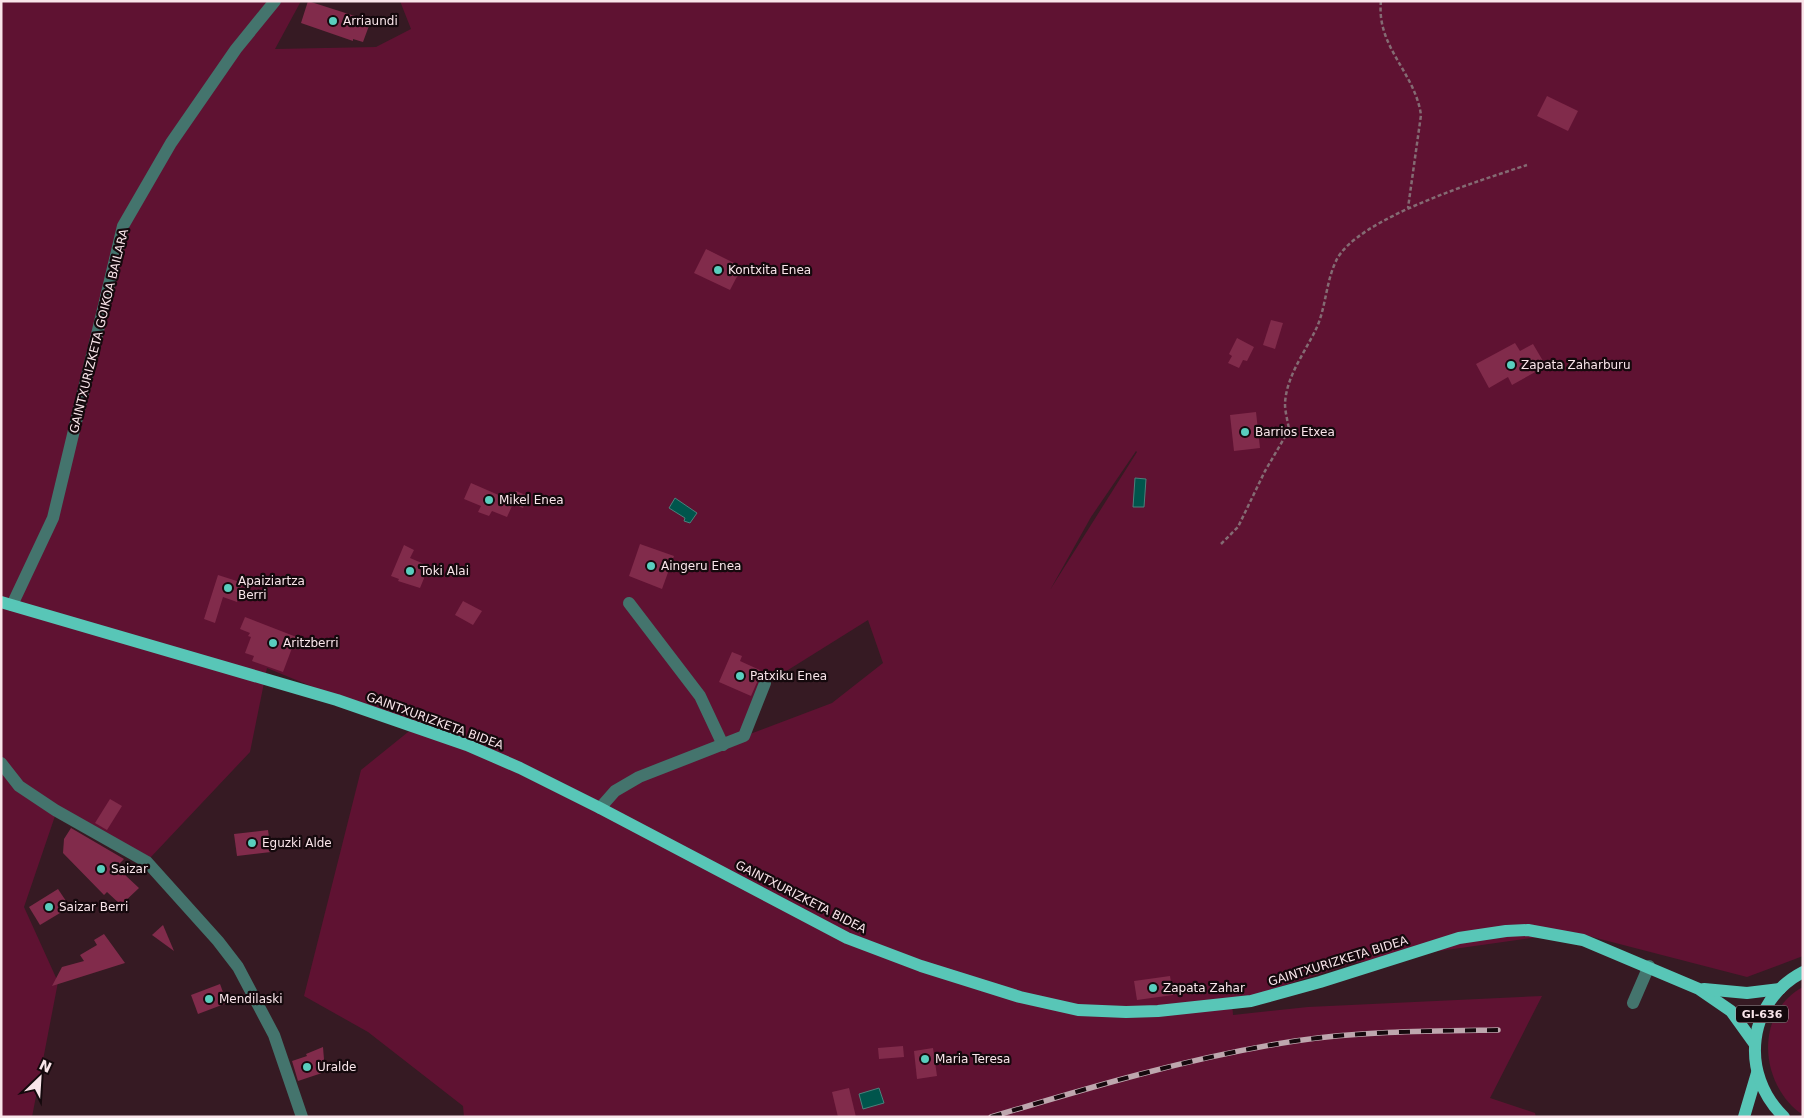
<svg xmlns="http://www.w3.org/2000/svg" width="1804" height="1118" font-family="'DejaVu Sans',sans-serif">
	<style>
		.green { fill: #5f1232; fill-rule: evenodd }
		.water { fill: #00554c; stroke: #4b807b }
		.building { fill: #812b4b }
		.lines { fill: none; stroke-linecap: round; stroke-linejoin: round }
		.path { stroke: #846b73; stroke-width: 2.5; stroke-dasharray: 4 2.5; stroke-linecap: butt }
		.minor { stroke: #44746d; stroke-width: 12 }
		.major { stroke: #58c6b7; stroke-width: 12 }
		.rail-casing { stroke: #bea7ae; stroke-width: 5.5 }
		.rail { stroke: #15090d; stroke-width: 4; stroke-dasharray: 11; stroke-linecap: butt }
		.poi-dot { fill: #59cebe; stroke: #15090d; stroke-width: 2 }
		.labels { text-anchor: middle; stroke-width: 4.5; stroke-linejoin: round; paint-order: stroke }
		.shield { fill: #15090d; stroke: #b5a3a8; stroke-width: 1 }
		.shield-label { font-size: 11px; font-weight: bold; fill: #f9e5ea }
		.poi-label { font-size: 12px; fill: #f9e5ea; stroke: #15090d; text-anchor: start }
		.street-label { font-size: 12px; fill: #f9e5ea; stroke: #15090d }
	</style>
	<rect width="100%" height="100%" fill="#361a23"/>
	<g class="green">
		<path d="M1,1h300l-26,48 101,-2 35,-18 -11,-28h1403v955l-56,21 -174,-45 -219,31 -122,39 1,13 75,-8 234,-11 -52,102 45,15 1,4h-1072l-1,-11 -95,-74 -64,-36 57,-226 52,-42 -146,-60 -17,84 -100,106 -95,-42 -31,91 34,75 -26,135h-31zM1136,451l1,1 -87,138 41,-73zM868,620l15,43 -51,40 -82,31 22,-54z"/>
		<path d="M1803,987v128c-43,-29 -50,-101 0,-128z"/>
	</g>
	<g class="water">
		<path d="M1135,478l11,1 -2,28h-11z"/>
		<path d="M675,498l22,15 -7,10 -6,-2 1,-3 -16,-10z"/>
		<path d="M879,1088l5,15 -21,6 -4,-15z"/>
	</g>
	<g class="building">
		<path d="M308,1l53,17 -1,2 10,3 -7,19 -10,-3v2l-52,-18z"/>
		<path d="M1547,96l31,15 -10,20 -31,-15z"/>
		<path d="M706,249l36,18 -12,23 -36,-17z"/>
		<path d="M1271,320l12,3 -8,26 -12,-4z"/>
		<path d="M1237,338l17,9 -7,14 -4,-1 -4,8 -11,-5 4,-7 -3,-2z"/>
		<path d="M1515,343l5,8 13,-7 13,22 -34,19 -4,-8 -19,11 -13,-24z"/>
		<path d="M1256,412l4,36 -26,3 -4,-36z"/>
		<path d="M471,483l41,18 4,-10 12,5 -5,12 -10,-4 -6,13 -15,-6 -3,5 -11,-4 3,-6 -17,-7z"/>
		<path d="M640,544l34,12 -12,33 -33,-13z"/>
		<path d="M404,545l10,5 -4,8 19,8 -9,22 -22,-7 1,-2 -8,-3z"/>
		<path d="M218,575l25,8 -6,19 -14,-5 -8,26 -11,-4z"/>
		<path d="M463,601l19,10 -9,14 -18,-10z"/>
		<path d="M245,617l54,21 -4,11 -3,-1 -9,24 -31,-11 2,-5 -9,-3 6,-16 -3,-1 2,-3 -10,-4z"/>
		<path d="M732,652l10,4 -2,5 22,10 -11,25 -32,-14z"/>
		<path d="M110,799l12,7 -15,24 -12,-7z"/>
		<path d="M71,828l53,31 -5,5 8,9 -2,2 14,13 -18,17 -14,-13 -3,3 -41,-42 1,-14z"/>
		<path d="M268,830l3,22 -34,4 -3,-22z"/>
		<path d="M58,889l12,18 -30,18 -11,-18z"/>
		<path d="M163,925l11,26 -22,-16z"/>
		<path d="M104,934l21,29 -73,23 10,-19 22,-6 -4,-6 17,-10 -3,-5z"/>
		<path d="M1170,976l3,19 -36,5 -3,-19z"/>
		<path d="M220,984l7,19 -29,11 -7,-19z"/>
		<path d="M903,1046l1,11 -25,2 -1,-11z"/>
		<path d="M323,1047l2,25 -27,9 -6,-20 15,-5 -1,-2z"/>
		<path d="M933,1048l4,28 -20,3 -3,-28z"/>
		<path d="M849,1088l7,29h-18l-6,-25z"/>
	</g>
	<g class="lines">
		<g class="path">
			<path d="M1381,1c-5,46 34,71 40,114l-13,93"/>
			<path d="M1221,544l17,-17 27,-56 24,-41c-1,-8 -4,-18 -4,-26 1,-28 21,-53 32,-77 9,-21 9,-45 19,-66 20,-43 146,-81 191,-96"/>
		</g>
		<g class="minor">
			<path d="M629,603l71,93 23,49"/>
			<path d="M12,605l41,-87 70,-292 48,-83 65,-94 39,-48"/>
			<path d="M1,763l18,23 36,24 92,52 71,79 20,26 36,68 28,82"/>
			<path d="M600,808l15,-17 24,-14 105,-41 21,-53"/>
			<path d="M1633,1003l16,-37"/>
		</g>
		<g class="major">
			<path d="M1,602l336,98 130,45 53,23 80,40 247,130 74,28 99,31 58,13 48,2 32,-1 93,-10 69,-19 139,-44 47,-7 22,-1 55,10 116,49 32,22 23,32"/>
			<path d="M1704,989l43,4 33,-4"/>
			<path d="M1744,1117l13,-44"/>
			<path d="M1784,1117c-45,-43 -37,-116 19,-145"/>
		</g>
		<defs>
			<path id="rail" d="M991,1117c100,-30 201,-60 304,-76 67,-10 136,-10 203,-11"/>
		</defs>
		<use href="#rail" class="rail-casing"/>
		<use href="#rail" class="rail"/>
	</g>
	<g class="poi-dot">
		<circle cx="333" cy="21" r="5"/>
		<circle cx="718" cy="270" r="5"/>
		<circle cx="1511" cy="365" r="5"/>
		<circle cx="1245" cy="432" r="5"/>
		<circle cx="489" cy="500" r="5"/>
		<circle cx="651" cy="566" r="5"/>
		<circle cx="410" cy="571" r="5"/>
		<circle cx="228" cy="588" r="5"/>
		<circle cx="273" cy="643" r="5"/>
		<circle cx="740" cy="676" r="5"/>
		<circle cx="252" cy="843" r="5"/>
		<circle cx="101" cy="869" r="5"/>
		<circle cx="49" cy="907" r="5"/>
		<circle cx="1153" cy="988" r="5"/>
		<circle cx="209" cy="999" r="5"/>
		<circle cx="925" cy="1059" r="5"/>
		<circle cx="307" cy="1067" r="5"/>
	</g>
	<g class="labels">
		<rect class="shield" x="1736" y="1005.5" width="52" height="17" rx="4"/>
		<g class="shield-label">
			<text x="1762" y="1018">GI-636</text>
		</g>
		<g class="poi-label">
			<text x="343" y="25">Arriaundi</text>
			<text x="728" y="274">Kontxita Enea</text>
			<text x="1521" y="369">Zapata Zaharburu</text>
			<text x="1255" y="436">Barrios Etxea</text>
			<text x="499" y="504">Mikel Enea</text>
			<text x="661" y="570">Aingeru Enea</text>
			<text x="420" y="575">Toki Alai</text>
			<text x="238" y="585">Apaiziartza<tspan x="238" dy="14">Berri</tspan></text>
			<text x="283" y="647">Aritzberri</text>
			<text x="750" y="680">Patxiku Enea</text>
			<text x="262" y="847">Eguzki Alde</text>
			<text x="111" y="873">Saizar</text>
			<text x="59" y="911">Saizar Berri</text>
			<text x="1163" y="992">Zapata Zahar</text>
			<text x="219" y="1003">Mendilaski</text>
			<text x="935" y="1063">Maria Teresa</text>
			<text x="317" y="1071">Uralde</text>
		</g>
		<g class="street-label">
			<text transform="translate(99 331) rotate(-76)" y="4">GAINTXURIZKETA GOIKOA BAILARA</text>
			<text transform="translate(435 721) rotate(20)" y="4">GAINTXURIZKETA BIDEA</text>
			<text transform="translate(801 897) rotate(27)" y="4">GAINTXURIZKETA BIDEA</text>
			<text transform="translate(1338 961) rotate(-17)" y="4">GAINTXURIZKETA BIDEA</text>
		</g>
	</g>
	<rect width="1804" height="1118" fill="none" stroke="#f9e5ea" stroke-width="5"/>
	<g transform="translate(40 1078) rotate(25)" stroke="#15090d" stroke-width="4" paint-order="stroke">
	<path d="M0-4L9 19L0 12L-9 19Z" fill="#f9e5ea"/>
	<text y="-8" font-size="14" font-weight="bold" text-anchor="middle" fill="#f9e5ea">N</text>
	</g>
</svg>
